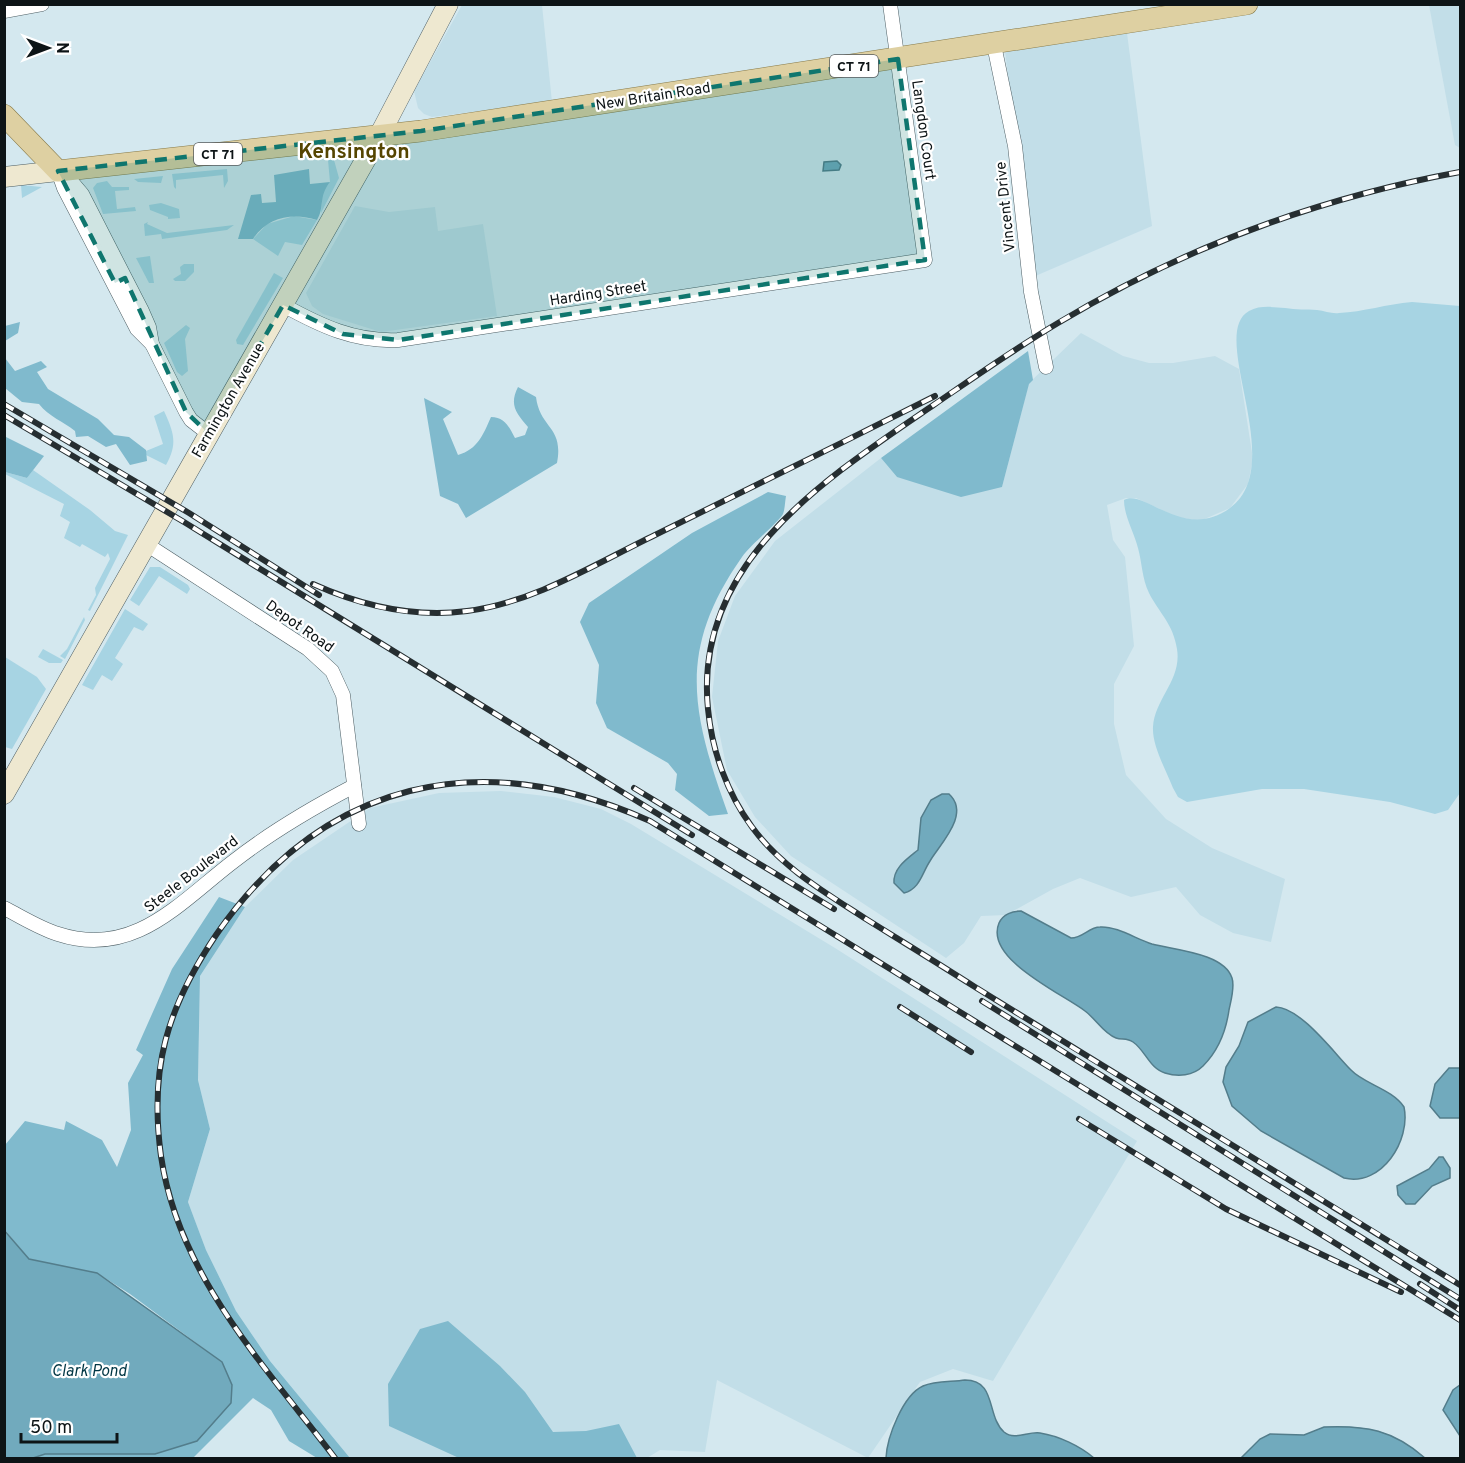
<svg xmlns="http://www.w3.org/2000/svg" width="1465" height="1463" font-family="Overpass,sans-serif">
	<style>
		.built { fill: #c2dee8 }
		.green { fill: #a7d4e3 }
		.forest { fill: #80bacd }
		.water { fill: #71aabd; stroke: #537d8b; stroke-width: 1.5 }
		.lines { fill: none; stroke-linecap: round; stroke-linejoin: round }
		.street-casing { stroke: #4d5e64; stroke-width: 15 }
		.secondary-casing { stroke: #4d5e64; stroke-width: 21 }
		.primary-casing { stroke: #877a49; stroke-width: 22 }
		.street { stroke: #fff; stroke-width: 14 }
		.secondary { stroke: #eee8d0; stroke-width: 20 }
		.primary { stroke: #ded0a2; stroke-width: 21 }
		.rail-casing { stroke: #262e31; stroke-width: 6 }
		.rail { stroke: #fff; stroke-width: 4; stroke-dasharray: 11; stroke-linecap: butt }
		.marked { fill: #0f766e; fill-opacity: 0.2; stroke: #0f766e; stroke-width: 4.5; stroke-dasharray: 12 8; stroke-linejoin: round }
		.labels { text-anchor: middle; stroke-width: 4.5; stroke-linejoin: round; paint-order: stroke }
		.shield { fill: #fff; stroke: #565a5c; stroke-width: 1.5 }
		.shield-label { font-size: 14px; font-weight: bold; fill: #0d1416 }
		.street-label { font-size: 15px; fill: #0d1416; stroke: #fff }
		.water-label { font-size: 16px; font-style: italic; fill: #003644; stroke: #fff }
		.district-label { font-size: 21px; font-weight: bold; fill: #554501; stroke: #fff }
	</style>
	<rect width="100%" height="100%" fill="#d4e8ef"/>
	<g class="built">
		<path d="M462,5h80l10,97 -120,15 -8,-3 -6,-6 -4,-17z"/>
		<path d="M1429,5h31v143l-5,-3z"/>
		<path d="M1127,33l25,193 -119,51 -28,-226z"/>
		<path d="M355,206l34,6 46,-5 3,24 45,-7 14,92 -116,16 -58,-18 -11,-8 -6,-13z"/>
		<path d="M1081,333l42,23 26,7h24l42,-7 24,13 14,90 -5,25 -18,24 -30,13 -23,-4 -41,-19h-10l-19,7 6,35 12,17 9,89 -20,38v40l12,51 40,44 46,29 73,31 -14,63 -38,-9 -33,-18 -24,-28 -45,10 -51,-19 -27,11 -47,26 -25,1 -17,27 -18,15 -155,-102 -36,-39 -28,-47 -15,-73 6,-56 17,-45 40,-55 106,-83 16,19 105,10 27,-104z"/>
		<path d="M501,791l53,6 47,12 30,15 204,124 302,193 -144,240 -40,-12 -33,13 -52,76 -151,-78 -12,72 -45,-2 -13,8h-297l-80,-97 -34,-50 -30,-61 -18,-48 22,-73 -12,-49 2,-104 45,-69 48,-47 77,-52 69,-15z"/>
	</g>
	<g class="green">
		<path d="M328,160h6l5,18 -18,35 1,-21 8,-10z"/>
		<path d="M227,169l1,12 -4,7 -1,-13 -47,5v9l-2,-2 -2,-13z"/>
		<path d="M163,176l-2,7 -23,-1 -4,-3z"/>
		<path d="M107,181l5,6h17v3l-14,1 2,18 18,-2 1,4 -33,3 -10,-26 4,-5z"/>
		<path d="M21,185l21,2 -20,11z"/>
		<path d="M161,203l18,6 1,9 -12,1v-2l-18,-7 -1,-5z"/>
		<path d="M294,216l23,4 -15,25 -17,-3 -7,14 -25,-17 14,-15z"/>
		<path d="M148,222l-1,2 20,9 67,-8 -7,5 -65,9 -1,-5 -16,2 -1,-12z"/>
		<path d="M150,256l4,27h-5l-13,-25z"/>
		<path d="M184,264h10v8l-9,9h-10l-2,-2 8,-5 -1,-7z"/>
		<path d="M274,273l9,5 -40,67 -6,-1 -1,-4z"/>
		<path d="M1412,302l48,4v487l-12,17 -13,4 -45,-12 -86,-13h-42l-75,13 -9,-5 -5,-9c-7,-18 -21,-42 -20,-61 2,-29 29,-47 24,-78 -4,-26 -18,-36 -28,-56 -7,-14 -7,-31 -11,-45 -4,-16 -14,-32 -14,-48 20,-12 60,42 106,8 59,-43 -23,-174 19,-197 11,-6 24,-4 36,-3 11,2 21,1 32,2 8,1 15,4 22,3 24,-1 48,-9 73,-11z"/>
		<path d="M186,325l4,3 -5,11 3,32 -6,5 -5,-4 -13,-29z"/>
		<path d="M164,411c10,22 14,33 2,54l-20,-10v-4l17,-7 -9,-28z"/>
		<path d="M33,470l57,40 25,21 13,4 -38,76 -2,-1 8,-15 -1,-7 15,-29 -2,-6 -3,4 -23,-13 -2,3 -16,-9 6,-16 -10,-6 4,-12 -59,-30v-2l22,6z"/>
		<path d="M150,567h10l28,18 2,4 -3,5 -28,-18 -20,30 -9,-6z"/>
		<path d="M125,609l23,15 -5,7 -9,-4 -19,31 8,6 -11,17 -10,-6 -9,15 -11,-5z"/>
		<path d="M84,617l1,3 -20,39 -5,-3 7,-7z"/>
		<path d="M43,649l20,11 -2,3h-12l-11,-6z"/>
		<path d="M5,657l32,20 9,12 -34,60 -7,-2z"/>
	</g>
	<g class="forest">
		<path d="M309,169l1,15 20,-2c-12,15 -5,25 -13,38 -24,-8 -50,-3 -64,19h-15l13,-44 10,-1 1,9 14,-1 -2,-27z"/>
		<path d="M20,322l-2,11 -13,8v-15z"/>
		<path d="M1028,351l5,29 -4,4 -27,103 -41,10 -64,-20 -16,-19z"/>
		<path d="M5,358l10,13 26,-10 6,6 -10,5 11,17 50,30 16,16 15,2 17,13 1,11 -17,4 -14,-21 -10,3 -18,-11 -12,1 -1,-6c-12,-10 -26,-14 -36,-27l-17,-2 -17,-14z"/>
		<path d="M518,387l18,10c4,32 28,29 21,66l-91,55 -8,-14 -18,-8 -16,-98 28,14 -9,7 15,36c20,-6 25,-20 33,-38 14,0 18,10 24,21l10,-3 3,-8c-12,-14 -19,-22 -10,-40z"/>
		<path d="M4,436l40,20 -17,22 -22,-6z"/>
		<path d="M768,492l18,4c-1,5 -1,13 -3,18 -6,10 -31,29 -41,43 -66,94 -50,156 -14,257l-19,2 -34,-26 2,-16 -9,-11 -61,-35 -11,-25 3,-38 -19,-43 9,-19 103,-70z"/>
		<path d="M219,897l26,10 -45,69 -2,104 12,49 -22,73 18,48 30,61 34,50 80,97h-33l-28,-17 -18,-31 -18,-12 -60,60h-160l12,-4h110l77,-69 -10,-23 -92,-68 -33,-21 -68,-14 -24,-29v-85l20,-24 39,9 2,-9 36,19 15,27 14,-37 -3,-47 15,-28 -7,-5 36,-81z"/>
		<path d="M448,1321l52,45 25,26 28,40 33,-1 33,-7 18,34h-178l-70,-32 -1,-42 32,-55z"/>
	</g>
	<g class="water">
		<path d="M837,161l4,4 -2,5 -16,1 1,-9z"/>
		<path d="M942,794h7c22,20 -9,50 -19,67 -8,12 -10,28 -26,32l-10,-10c-1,-15 13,-24 24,-33l3,-32 10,-18z"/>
		<path d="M1021,911l50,27c12,0 18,-11 29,-11 17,-1 36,12 52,17 22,6 72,9 80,34 3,9 -1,22 -3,32 -3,21 -11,41 -26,56 -10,10 -25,11 -38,7 -15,-4 -20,-23 -32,-31 -6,-4 -11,-2 -17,-4 -12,-4 -21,-20 -31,-27 -22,-17 -101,-52 -86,-88 4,-9 14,-12 22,-12z"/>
		<path d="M1276,1007c25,1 58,46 75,63 13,14 41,19 53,37 7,33 -22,80 -60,71l-83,-47 -29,-25 -9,-24 3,-15 13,-21 9,-24z"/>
		<path d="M1449,1068h11v50h-20l-10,-12 5,-22z"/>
		<path d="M1439,1157h4l7,11v10l-18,8 -17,18h-9l-8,-9 -1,-9 32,-17z"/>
		<path d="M4,1230l25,29 68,14 125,89 10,23 -1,18 -34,38 -42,13h-110l-12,4h-28z"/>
		<path d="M965,1380c32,0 21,36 39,52 11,9 24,-1 36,1 19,3 40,13 54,25h-208c1,-21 17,-63 37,-72 12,-5 29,-4 42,-6z"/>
		<path d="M1460,1385v51l-17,-26 10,-20z"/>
		<path d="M1324,1427c42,-2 69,3 101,31h-184l19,-19 10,-5 34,1z"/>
	</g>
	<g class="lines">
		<defs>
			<g id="street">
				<path d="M4,11l38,-7"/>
				<path d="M994,45l21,101 16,146 15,75"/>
				<path d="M58,171l13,10 11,13 60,117 7,16 3,17 34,68 5,8 18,14"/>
				<path d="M58,171l6,17 73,141 15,15"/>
				<path d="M283,305c38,21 72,37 115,35l527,-80 -35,-256"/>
				<path d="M146,544l162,105 24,22 11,24 16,129"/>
				<path d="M4,908c18,9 35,20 54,26 76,25 122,-32 176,-73 37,-29 78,-53 120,-75"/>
			</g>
			<g id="secondary">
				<path d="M4,177l54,-6"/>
				<path d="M4,794l375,-658 69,-132"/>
			</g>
			<path id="primary" d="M4,115l54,56 363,-40 826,-127"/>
		</defs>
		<use href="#street" class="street-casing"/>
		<use href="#secondary" class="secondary-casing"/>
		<use href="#primary" class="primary-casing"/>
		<use href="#street" class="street"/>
		<use href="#secondary" class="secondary"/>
		<use href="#primary" class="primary"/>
		<defs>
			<g id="rail">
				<path d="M1460,172c-142,26 -277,76 -402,151 -42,25 -82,53 -123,81 -107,73 -242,157 -227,305 4,42 19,84 44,118 29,40 74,66 114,92 37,23 73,45 109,68 161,100 324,198 485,298"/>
				<path d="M4,404l185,109 130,82"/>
				<path d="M4,415l180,107 508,313"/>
				<path d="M313,584c49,22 99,34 154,27 66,-8 128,-47 188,-76 93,-46 187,-92 280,-139"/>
				<path d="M634,788l200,121"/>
				<path d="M982,1001l478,298"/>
				<path d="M900,1007l71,45"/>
				<path d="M1079,1119l147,90 175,83"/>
				<path d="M1420,1284l40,26"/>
				<path d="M335,1458c-70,-92 -157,-183 -174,-302 -12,-88 6,-148 55,-221 108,-156 264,-190 434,-114l810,499"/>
			</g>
		</defs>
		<use href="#rail" class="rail-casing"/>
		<use href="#rail" class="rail"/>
	</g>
	<path class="marked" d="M898,59l27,201 -527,80 -55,-6 -60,-29 -74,129 -23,-22 -61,-134 -10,5 -57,-112 363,-40z"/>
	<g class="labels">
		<g class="shield">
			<rect x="830" y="55" width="48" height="22" rx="4.5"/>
			<rect x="194" y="143" width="48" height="22" rx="4.5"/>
		</g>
		<g class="shield-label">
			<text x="854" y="71">CT 71</text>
			<text x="218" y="159">CT 71</text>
		</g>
		<g class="street-label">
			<text transform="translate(653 96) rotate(-9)" y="5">New Britain Road</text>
			<text transform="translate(924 130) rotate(82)" y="5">Langdon Court</text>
			<text transform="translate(1005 207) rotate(-96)" y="5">Vincent Drive</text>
			<text transform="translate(598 293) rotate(-9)" y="5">Harding Street</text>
			<text transform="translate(228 400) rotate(-60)" y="5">Farmington Avenue</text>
			<text transform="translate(300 626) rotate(35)" y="5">Depot Road</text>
			<text transform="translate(191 874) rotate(-38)" y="5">Steele Boulevard</text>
		</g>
		<g class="water-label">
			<text x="89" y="1376">Clark Pond</text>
		</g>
		<g class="district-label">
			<text x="354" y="158">Kensington</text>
		</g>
	</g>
	<rect width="1465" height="1463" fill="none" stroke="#0d1416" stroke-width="12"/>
	<g transform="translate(48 48) rotate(90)" stroke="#ffffff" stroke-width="4.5" paint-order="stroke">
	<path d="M0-4.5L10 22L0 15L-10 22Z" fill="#0d1416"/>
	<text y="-9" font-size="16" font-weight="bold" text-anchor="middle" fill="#0d1416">N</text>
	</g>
	<path d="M21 1433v9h96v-9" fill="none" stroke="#0d1416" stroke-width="3"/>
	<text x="30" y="1433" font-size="18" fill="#0d1416" stroke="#ffffff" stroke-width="4.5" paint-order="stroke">50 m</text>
</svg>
